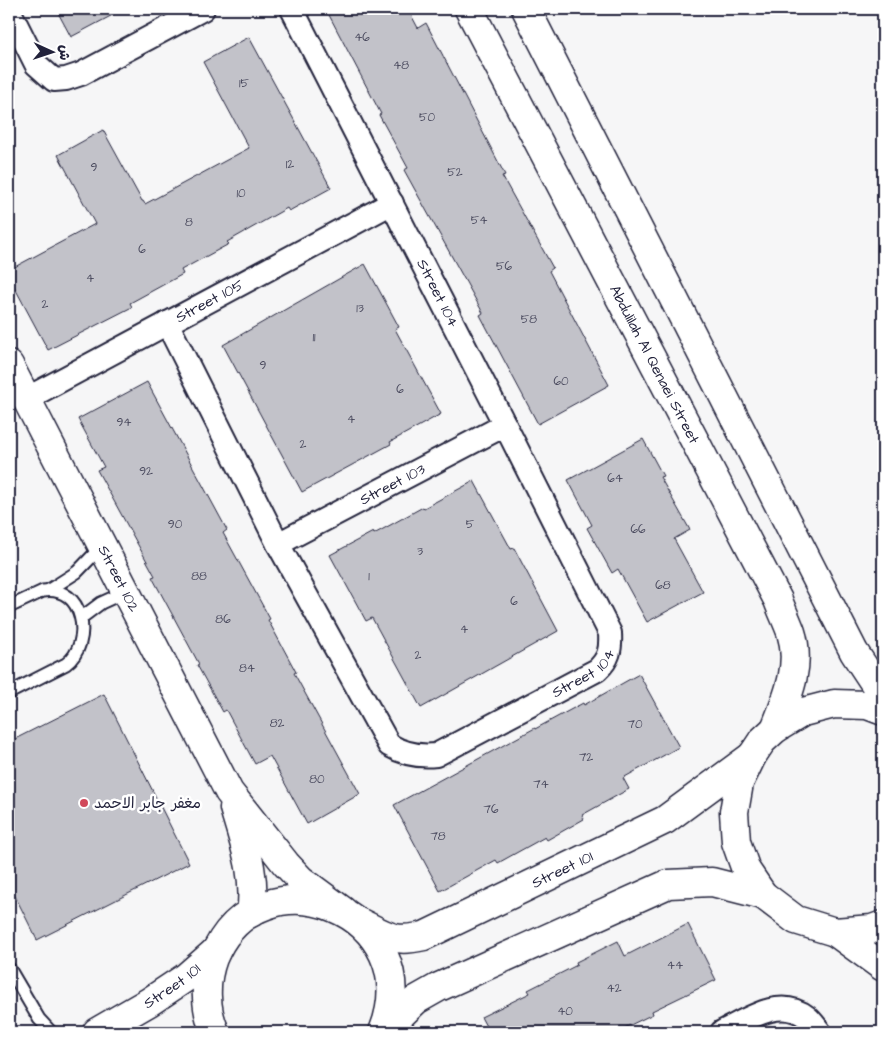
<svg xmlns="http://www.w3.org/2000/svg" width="892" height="1041" font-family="'Architects Daughter','Playpen Sans Arabic',sans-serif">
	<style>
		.building { fill: #c2c2c9; stroke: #22223b }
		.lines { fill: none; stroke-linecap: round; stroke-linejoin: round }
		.lane-casing { stroke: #22223b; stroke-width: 15 }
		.street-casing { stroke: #22223b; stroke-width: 26 }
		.secondary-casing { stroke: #22223b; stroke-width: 31 }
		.lane { stroke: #fff; stroke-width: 11 }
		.street { stroke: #fff; stroke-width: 22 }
		.secondary { stroke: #fff; stroke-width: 28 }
		.poi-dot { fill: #d1495b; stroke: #fff; stroke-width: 2 }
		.labels { text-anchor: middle; stroke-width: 5; stroke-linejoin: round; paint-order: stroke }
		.number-label { font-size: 12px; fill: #4a4a5e }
		.street-label { font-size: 15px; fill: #22223b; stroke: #fff }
		.poi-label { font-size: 15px; fill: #22223b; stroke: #fff; text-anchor: start }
	</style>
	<rect width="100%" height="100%" fill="#f6f6f7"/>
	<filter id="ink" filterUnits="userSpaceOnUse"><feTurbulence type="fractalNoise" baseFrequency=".02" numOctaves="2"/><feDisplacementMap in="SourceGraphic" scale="10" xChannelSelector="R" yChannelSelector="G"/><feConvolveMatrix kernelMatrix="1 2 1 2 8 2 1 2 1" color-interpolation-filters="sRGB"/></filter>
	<g filter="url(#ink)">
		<g class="building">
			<path d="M56,9h68l-53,28z"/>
			<path d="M341,9h67l10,19 8,-5 79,152 -3,1 51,92 -4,3 60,114 -71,39 -58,-109 3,-2 -79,-143 4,-2 -29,-53 2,-1 -52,-99z"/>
			<path d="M249,37l82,151 -42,23 -2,-3 -60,34 2,2 -48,26 2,4 -53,29 2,4 -84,43 -39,-73v-7l86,-46 -37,-69 45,-25 39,71h1l2,3 104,-56 -46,-86z"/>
			<path d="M365,264l34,63 -4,2 46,85 -51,28 1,2 -89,48 -79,-147z"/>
			<path d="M147,382l80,148 -4,3 47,86 -2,1 28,52 -2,1 66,121 -53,30 -37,-68 -15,8 -29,-54 -3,2 -26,-47 2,-1 -47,-87 3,-1 -58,-106 7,-3 -26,-48z"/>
			<path d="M643,439l20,37 -3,1 30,53 -16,9 29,53 -56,30 -29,-53 -6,4 -25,-45 5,-3 -24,-45z"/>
			<path d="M474,481l37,68 3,-1 44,83 -137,77 -49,-90 -6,3 -36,-66 43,-23 1,2 49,-27 1,1z"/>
			<path d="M639,674l40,73 -56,31 6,11 -47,26 2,4 -37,21 -2,-3 -47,26 -2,-3 -56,31 -46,-86 141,-77v1l48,-26 1,2z"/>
			<path d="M104,694l85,169 -152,77 -28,-56v-142z"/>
			<path d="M688,924l28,56 -64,31 1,3 -37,18h-127l-8,-15 49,-24 -2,-3 49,-25 -1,-3 42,-21 7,15z"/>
		</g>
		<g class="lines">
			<defs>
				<g id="lane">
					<path d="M49,590l28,-18 25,-26"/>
					<path d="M9,607l34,-16c41,-7 51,52 23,73l-57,29"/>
					<path d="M81,618l20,-15 24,-11"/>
					<path d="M9,968l30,51 12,13"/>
				</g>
				<g id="street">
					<path d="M9,10l27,54 18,16 12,-1 15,-5 122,-65"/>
					<path id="s1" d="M167,323l111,221 111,201c15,9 29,12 47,10l161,-85c12,-11 14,-20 13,-37l-105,-208 -213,-416"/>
					<path id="s2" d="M26,399l366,-196"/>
					<path id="s3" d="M278,544l227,-119"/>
					<path d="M722,1032c26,-13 58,-36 85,-15 5,4 9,10 13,15"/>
				</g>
				<g id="secondary">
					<path id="s4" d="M469,9l309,591c4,11 9,21 13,32 11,34 -4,66 -16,97"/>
					<path d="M526,9l328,643 29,44"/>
					<path id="s5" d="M9,365l220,427 57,72 15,16 42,31"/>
					<path d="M883,711l-16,-6 -33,-1 -31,8 -28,17 -13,12 -10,15 -13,27 -5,29 2,30 10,28 17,25 33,25 39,12 37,-3 11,-4"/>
					<path d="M234,808c10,35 23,68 17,105"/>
					<path id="s6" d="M361,923c26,13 33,20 63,13l241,-116 87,-64"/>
					<path d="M835,932l48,35"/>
					<path d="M384,1031l32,-31 23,-13 229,-103 44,-2 51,13"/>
					<path id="s7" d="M97,1032l52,-30 36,-24 31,-27"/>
					<path d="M215,1032c-10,-23 -11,-50 -2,-74 47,-113 218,-46 170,74"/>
				</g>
			</defs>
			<use href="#lane" class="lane-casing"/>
			<use href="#street" class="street-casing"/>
			<use href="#secondary" class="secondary-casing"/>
			<use href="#lane" class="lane"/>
			<use href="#street" class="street"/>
			<use href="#secondary" class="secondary"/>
		</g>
	</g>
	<circle class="poi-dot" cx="84" cy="803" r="5"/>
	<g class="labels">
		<g class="number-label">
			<text x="362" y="41">46</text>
			<text x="401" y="69">48</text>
			<text x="244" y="87">15</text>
			<text x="427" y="121">50</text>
			<text x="290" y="168">12</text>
			<text x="94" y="171">9</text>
			<text x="455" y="176">52</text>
			<text x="241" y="197">10</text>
			<text x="479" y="224">54</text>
			<text x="189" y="226">8</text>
			<text x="142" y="253">6</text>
			<text x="504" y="270">56</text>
			<text x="90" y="282">4</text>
			<text x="45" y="308">2</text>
			<text x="360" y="312">13</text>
			<text x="529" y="323">58</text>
			<text x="314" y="341">11</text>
			<text x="263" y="369">9</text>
			<text x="561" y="385">60</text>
			<text x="400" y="393">6</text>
			<text x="351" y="423">4</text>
			<text x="124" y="426">94</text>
			<text x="303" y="448">2</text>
			<text x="146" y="475">92</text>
			<text x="615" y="482">64</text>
			<text x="175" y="528">90</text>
			<text x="470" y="528">5</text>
			<text x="638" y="533">66</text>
			<text x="420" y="555">3</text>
			<text x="199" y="580">88</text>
			<text x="369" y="580">1</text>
			<text x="663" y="589">68</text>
			<text x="514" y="605">6</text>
			<text x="223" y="623">86</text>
			<text x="464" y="633">4</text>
			<text x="418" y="659">2</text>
			<text x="247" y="672">84</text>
			<text x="277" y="727">82</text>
			<text x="635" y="728">70</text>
			<text x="586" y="761">72</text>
			<text x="317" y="783">80</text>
			<text x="541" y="788">74</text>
			<text x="491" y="813">76</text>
			<text x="438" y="840">78</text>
			<text x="675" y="969">44</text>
			<text x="614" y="992">42</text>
			<text x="565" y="1015">40</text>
		</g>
		<g class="street-label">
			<text transform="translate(438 293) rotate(63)" y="5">Street 104</text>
			<text dy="5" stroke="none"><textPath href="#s2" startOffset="208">Street 105</textPath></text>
			<text dy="5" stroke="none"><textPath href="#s4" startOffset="401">Abdulilah Al Qenaei Street</textPath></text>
			<text dy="5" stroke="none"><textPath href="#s3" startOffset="129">Street 103</textPath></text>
			<text dy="5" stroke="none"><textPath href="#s5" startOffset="240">Street 102</textPath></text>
			<text dy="5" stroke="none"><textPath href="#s1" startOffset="695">Street 104</textPath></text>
			<text dy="5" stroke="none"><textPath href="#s6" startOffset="220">Street 101</textPath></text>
			<text dy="5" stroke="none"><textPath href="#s7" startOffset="88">Street 101</textPath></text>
		</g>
		<g class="poi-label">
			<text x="94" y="808">مغفر جابر الاحمد</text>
		</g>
	</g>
	<rect width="892" height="1041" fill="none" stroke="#fff" stroke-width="30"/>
	<rect x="15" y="15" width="862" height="1011" fill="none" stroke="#22223b" stroke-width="2" filter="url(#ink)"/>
	<g transform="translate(52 52) rotate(93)" stroke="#ffffff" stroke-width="4" paint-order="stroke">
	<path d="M0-4L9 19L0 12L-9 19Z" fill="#22223b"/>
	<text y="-8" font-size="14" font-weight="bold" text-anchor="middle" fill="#22223b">ش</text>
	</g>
</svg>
